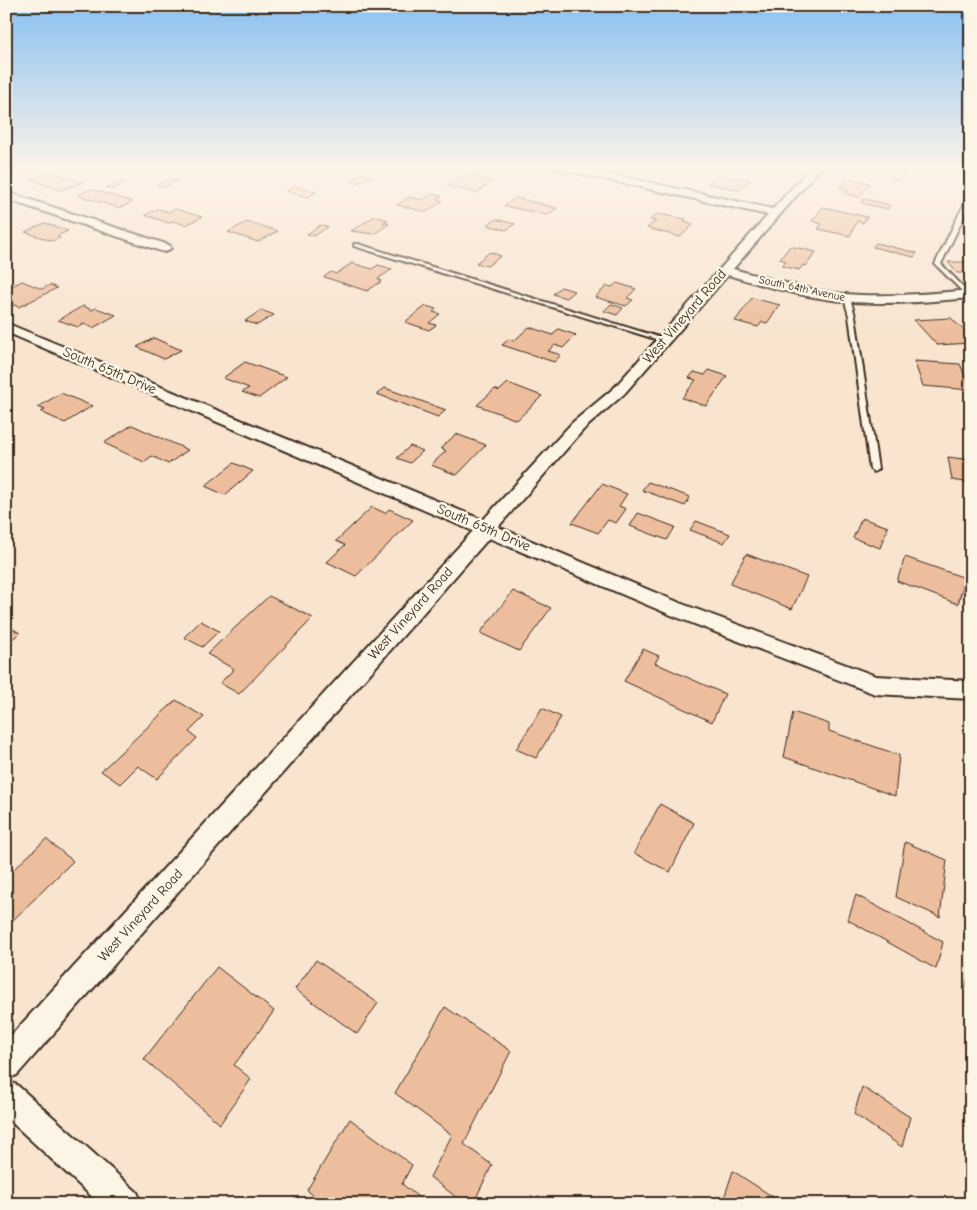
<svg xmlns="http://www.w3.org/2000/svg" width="977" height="1210" font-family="'Comic Neue',sans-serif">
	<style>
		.building { fill: #edbe9d; stroke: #3b2a1e }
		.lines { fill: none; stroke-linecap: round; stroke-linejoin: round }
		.service-casing { stroke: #3b2a1e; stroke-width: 4 }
		.minor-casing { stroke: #3b2a1e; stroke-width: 4 }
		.service { fill: #fcf5e5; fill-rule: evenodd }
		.minor { fill: #fcf5e5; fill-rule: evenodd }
		.labels { text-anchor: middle; stroke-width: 5; stroke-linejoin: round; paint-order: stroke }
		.far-street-label { font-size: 11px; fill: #3b2a1e; stroke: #fcf5e5 }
		.street-label { font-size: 14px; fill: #3b2a1e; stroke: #fcf5e5 }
	</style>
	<rect width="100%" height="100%" fill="#f8e4cf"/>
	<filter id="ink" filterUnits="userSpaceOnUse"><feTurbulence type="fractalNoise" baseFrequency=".02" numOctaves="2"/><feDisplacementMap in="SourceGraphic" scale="10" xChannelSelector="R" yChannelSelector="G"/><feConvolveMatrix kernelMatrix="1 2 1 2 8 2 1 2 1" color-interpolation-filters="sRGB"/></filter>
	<g filter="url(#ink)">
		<g class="building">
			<path d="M623,166h28l-5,5z"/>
			<path d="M898,166h10l-10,14 -9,-2z"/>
			<path d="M475,168l10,3 -10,6 18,4 -17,12 -29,-7z"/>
			<path d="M52,172l30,10 -21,8 -30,-10z"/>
			<path d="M363,173l9,3 -14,7 -9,-2z"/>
			<path d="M718,175l17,4 2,-2 13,3 -11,10 -31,-6z"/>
			<path d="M848,178l22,5 -11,14 -14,-3 3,-4 -8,-2z"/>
			<path d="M169,179l8,2 -13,6 -8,-2z"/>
			<path d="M121,181l6,2 -15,6 -6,-1z"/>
			<path d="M295,186l21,6 -8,5 -22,-6z"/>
			<path d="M91,189l42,13 -14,6 -42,-13z"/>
			<path d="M432,194l10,2 -5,3 6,2 -17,11 -29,-7 12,-8 13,3z"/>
			<path d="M516,198l41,10 -9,7 -44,-9z"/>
			<path d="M864,199l26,6 -2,4 -27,-6z"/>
			<path d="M823,207l44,10 -4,6 -6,-2 -7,15 -32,-7 4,-5 -10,-3z"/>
			<path d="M158,209l11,3 6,-3 27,8 -16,8 -13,-4 -4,2 -24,-8z"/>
			<path d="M657,214l29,5 -2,2 10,3 -14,13 -33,-9 9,-7 -6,-1z"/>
			<path d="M375,216l13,4 -5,3 6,1 -15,10 -23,-3z"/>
			<path d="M496,219l19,5 -9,6 -19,-5z"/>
			<path d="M247,222l31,9 -20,11 -30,-10z"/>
			<path d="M45,223l23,8 -11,5 3,2 -8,3 -27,-9z"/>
			<path d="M321,225l7,2 -14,9 -7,-2z"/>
			<path d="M876,243l41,10 -3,4 -41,-10z"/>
			<path d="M790,246l26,6 -10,14 -3,-1 -4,5 -17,-4 4,-5 -6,-2z"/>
			<path d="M490,252l11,4 -14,10 -11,-3z"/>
			<path d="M948,262h19l4,5v6h-14z"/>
			<path d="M352,263l20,6 6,-4 14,4 -14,10 4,2 -15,10 -43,-14 7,-5 5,2z"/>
			<path d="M22,281l20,8 8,-4 7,3 -38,19 -11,-4 5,-2 -7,-3v-9z"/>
			<path d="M617,283l19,6 -9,9 6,2 -7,6 -31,-9 12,-11 5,1z"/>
			<path d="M561,287l13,4 -8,7 -13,-4z"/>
			<path d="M752,298l28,7 -13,18 -5,-1 -4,5 -23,-6z"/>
			<path d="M611,304l12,4 -6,7 -13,-4z"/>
			<path d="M83,306l9,4 4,-2 20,7 -23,13 -9,-4 -6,3 -20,-7z"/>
			<path d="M426,306l10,3 -3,3 7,2 -11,9 7,2 -7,5 -24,-8z"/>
			<path d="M261,310l13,5 -17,10 -12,-4z"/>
			<path d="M951,318l20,19v6l-34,2 -23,-25z"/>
			<path d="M529,327l24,8 5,-6 18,6 -13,13 -8,-3 -7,6 13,4 -7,7 -52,-17 7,-6 5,2z"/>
			<path d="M154,338l27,12 -17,9 -27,-12z"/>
			<path d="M914,361l46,3 11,26 -48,-4z"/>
			<path d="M245,362l42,15 -28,21 -17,-6 7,-4 -26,-10z"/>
			<path d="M709,370l18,6 -21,30 -24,-8 14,-18 -7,-2 5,-6 11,3z"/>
			<path d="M508,383l34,13 -25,24 -40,-15 18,-16 4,2z"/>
			<path d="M385,388l61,22 -8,7 -61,-23z"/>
			<path d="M61,393l31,13 -27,17 -24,-11 4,-2 -7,-3z"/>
			<path d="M132,425l56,25 -20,14 -16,-8 -8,6 -40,-19z"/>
			<path d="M456,434l30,11 -29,30 -26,-10 15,-14 -5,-3z"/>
			<path d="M410,446l13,5 -13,12 -13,-5z"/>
			<path d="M948,457l23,3v23l-19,-3z"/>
			<path d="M234,463l19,8 -28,24 -20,-9z"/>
			<path d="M648,482l42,15 -5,9 -43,-16z"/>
			<path d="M602,484l25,10 -8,12 7,3 -10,14 -8,-3 -10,13 -26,-10z"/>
			<path d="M372,507l13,6 4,-4 24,11 -57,56 -29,-14 18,-17 -9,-4z"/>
			<path d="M638,513l37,14 -8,13 -37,-14z"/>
			<path d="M969,516l2,1v30l-5,-1z"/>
			<path d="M862,518l26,9 -8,21 -27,-10z"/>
			<path d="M696,521l34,13 -6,9 -34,-13z"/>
			<path d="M746,554l61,23 -15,32 -62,-25z"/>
			<path d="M905,557l60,21 -7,26 -61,-23z"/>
			<path d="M513,591l38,17 -32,43 -39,-18z"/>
			<path d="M269,596l44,22 -74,76 -19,-11 14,-14 -27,-15z"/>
			<path d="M201,621l18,10 -17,16 -18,-10z"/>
			<path d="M6,625l14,8 -14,11z"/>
			<path d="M643,649l16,7 -4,7 70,31 -13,28 -88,-41z"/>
			<path d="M176,700l28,17 -15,15 8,6 -40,41 -19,-13 -18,18 -19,-13z"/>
			<path d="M542,708l19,9 -25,41 -20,-9z"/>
			<path d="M793,712l36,12v7l70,24 -4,41 -111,-39z"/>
			<path d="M660,804l34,19 -24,49 -36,-19z"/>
			<path d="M46,839l27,22 -67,66v-60l6,4z"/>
			<path d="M905,842l42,18 -7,57 -44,-20z"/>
			<path d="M856,895l87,47 -7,27 -88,-49z"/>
			<path d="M316,960l62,43 -21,31 -62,-45z"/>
			<path d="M971,966v25l-6,-3z"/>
			<path d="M217,967l57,44 -40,54 17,14 -31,45 -76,-65z"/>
			<path d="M445,1007l66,44 -47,93 28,21 -19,39h-8l-35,-27 22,-42 -57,-42z"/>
			<path d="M862,1087l48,30 -8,30 -48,-33z"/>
			<path d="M350,1119l62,46 -10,19 25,20h-104l-16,-14z"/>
			<path d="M733,1171l51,33h-62z"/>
		</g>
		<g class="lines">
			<defs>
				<g id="service">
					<path d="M971,194v8l-30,62 28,29 1,1 -3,2 -32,-32 33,-68z"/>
					<path d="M354,244h4l310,96 -6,1 -308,-95z"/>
					<path d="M847,296l3,2 5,18 23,153 -4,3 -4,-3 -21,-153 -5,-18z"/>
				</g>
				<g id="minor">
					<path d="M553,166h18l202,43 39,-43h10l-89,103c33,9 66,19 101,24 45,5 91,1 137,-3v8c-46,4 -92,8 -138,2 -36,-4 -71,-15 -105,-25l-104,119 -40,35 -86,98 187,78 191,71 95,5v18l-96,-5 -204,-79 -182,-77 -472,537 -11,4v-38l467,-510 -467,-199v-9l477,197 89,-97 42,-35 154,-173 -210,-46z"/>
					<path d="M6,192l163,53 2,3 -6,4 -4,-1 -155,-52z"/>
					<path d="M6,1081l11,4 120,107 5,12h-42l-94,-87z"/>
				</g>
			</defs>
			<use href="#service" class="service-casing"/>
			<use href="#minor" class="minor-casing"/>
			<use href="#service" class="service"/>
			<use href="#minor" class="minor"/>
		</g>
	</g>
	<linearGradient id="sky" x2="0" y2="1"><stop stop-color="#89c1f0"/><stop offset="0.5" stop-color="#fcf3e9"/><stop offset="1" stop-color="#fcf3e9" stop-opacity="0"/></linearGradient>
	<rect width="977" height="335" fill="url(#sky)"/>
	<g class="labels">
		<g class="far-street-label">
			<text transform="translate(802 288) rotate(12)" y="4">South 64th Avenue</text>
		</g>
		<g class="street-label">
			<text transform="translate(684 316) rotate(-49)" y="5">West Vineyard Road</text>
			<text transform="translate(110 370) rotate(23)" y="5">South 65th Drive</text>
			<text transform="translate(484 527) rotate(23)" y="5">South 65th Drive</text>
			<text transform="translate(410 613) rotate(-48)" y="5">West Vineyard Road</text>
			<text transform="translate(140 915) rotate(-48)" y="5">West Vineyard Road</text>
		</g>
	</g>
	<rect width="977" height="1210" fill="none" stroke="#fcf5e5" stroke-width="25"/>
	<rect x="12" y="12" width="952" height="1185" fill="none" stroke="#3b2a1e" stroke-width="2" filter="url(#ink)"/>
</svg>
